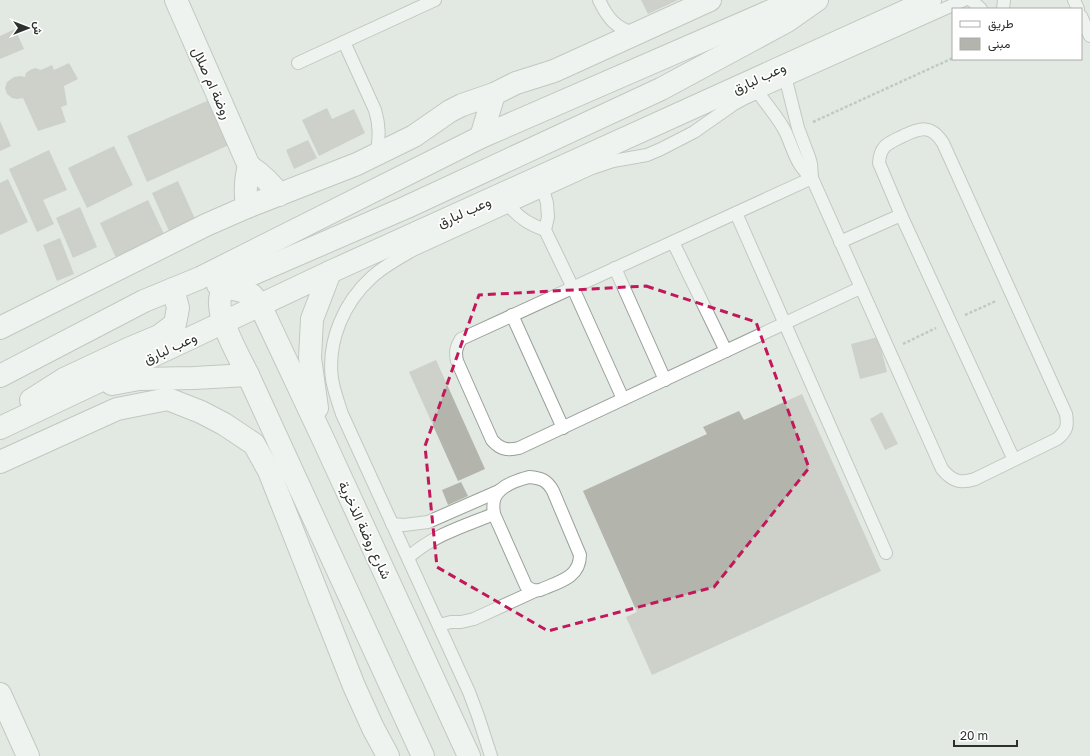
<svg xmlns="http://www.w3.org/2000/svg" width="1090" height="756" font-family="'Golos Text',Vazirmatn,sans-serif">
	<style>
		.building { fill: #b3b4ab }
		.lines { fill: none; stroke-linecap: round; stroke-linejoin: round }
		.lane-casing { stroke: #99a099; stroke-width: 14 }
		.street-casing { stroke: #99a099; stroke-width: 24 }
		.secondary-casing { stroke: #99a099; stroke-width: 24 }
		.path { stroke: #9ca29d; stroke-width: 2.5; stroke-dasharray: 3 2; stroke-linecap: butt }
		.lane { stroke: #fff; stroke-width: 12 }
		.street { stroke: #fff; stroke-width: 22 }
		.secondary { stroke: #fff; stroke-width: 22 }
		.marked { fill: none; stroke: #c2185b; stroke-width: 3; stroke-dasharray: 8 5; stroke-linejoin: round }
		.labels { text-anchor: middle; stroke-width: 3.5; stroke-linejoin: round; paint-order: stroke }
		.street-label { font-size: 14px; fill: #2d302d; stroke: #fff }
	</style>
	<rect width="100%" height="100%" fill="#e1e9e2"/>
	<g class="building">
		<path d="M641,0h37l-30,14z"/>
		<path d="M15,29l9,20 -24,10v-23z"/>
		<path d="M69,63l9,16 -14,7 3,19 -6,2 5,15 -28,9 -15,-33 -6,1 -5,-1 -5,-4 -2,-6 2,-6 7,-5 6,-1 5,1 1,-4 4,-3 5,-2 6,2 11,-5 2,5z"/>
		<path d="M209,100l20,45 -82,37 -20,-46z"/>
		<path d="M327,108l5,11 22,-10 11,24 -46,23 -17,-36z"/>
		<path d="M0,121l11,25 -11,5z"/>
		<path d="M308,140l9,18 -23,11 -8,-19z"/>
		<path d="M114,146l19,39 -46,23 -19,-40z"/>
		<path d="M49,150l18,40 -24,10 11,24 -17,8 -28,-63z"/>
		<path d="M8,179l20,43 -28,13v-52z"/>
		<path d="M178,181l17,38 -26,12 -17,-38z"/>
		<path d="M148,200l16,34 -48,24 -16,-35z"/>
		<path d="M80,207l17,40 -24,11 -17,-40z"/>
		<path d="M60,238l14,36 -17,7 -14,-36z"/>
		<path d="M878,337l9,35 -27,7 -9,-35z"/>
		<path d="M436,360l49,109 -27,12 -49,-109z"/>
		<path d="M802,394l79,177 -229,104 -26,-58 11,-5 -54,-121 124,-57 -4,-7 36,-16 5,9z"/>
		<path d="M882,412l16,32 -13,6 -15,-31z"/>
		<path d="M461,482l7,14 -20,9 -6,-15z"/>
	</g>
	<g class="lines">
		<defs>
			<g id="lane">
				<path d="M599,0c9,19 16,27 36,34"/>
				<path d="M971,0l10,9"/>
				<path d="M1074,0l4,9"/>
				<path d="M1003,9l1,-9"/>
				<path d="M1081,16l9,20"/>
				<path d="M344,42l31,68c5,16 5,29 1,44"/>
				<path d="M298,63l137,-63"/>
				<path d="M786,80l12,48 11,29 2,7 1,14 130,291c10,12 18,15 33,10l82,-40c10,-8 11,-13 9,-25l-123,-271c-12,-19 -23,-15 -40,-7 -14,7 -23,9 -24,27l22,52 113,245"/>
				<path d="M758,92c9,14 21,26 28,41 8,18 10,32 26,45"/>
				<path d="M812,178l-351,161c-5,8 -6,13 -4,22l35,79c8,9 15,11 27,8l341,-160"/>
				<path d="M543,190l4,13 1,14 -3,13 28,58 50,111"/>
				<path d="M509,206c12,13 20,18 36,24"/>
				<path d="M736,213l150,340"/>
				<path d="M673,242l53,109"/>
				<path d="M840,242l61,-27"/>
				<path d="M615,268l50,112"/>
				<path d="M512,315l51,113"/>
				<path d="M529,477c12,1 18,3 24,14l27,64c0,23 -22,27 -40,35 -6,1 -9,0 -14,-4l-32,-72c-1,-6 -1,-12 1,-17 6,-12 22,-17 34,-20z"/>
				<path d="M392,524l12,1 24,-3 71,-31"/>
				<path d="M408,558c23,-22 56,-32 86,-44"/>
				<path d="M439,625l12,-3h10l13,-3 61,-28"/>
				<path d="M491,756l-13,-40 -9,-24 -127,-278c-4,-12 -8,-23 -10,-35 -5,-38 12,-77 40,-102 12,-11 27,-19 41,-27l179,-82 21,-7 34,-6 14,-6 33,-17 40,-28 11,-6 219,-98"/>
			</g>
			<g id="street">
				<path d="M176,0l73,166"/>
				<path d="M249,166c12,8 22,17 30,29"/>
				<path d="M247,207c-2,-14 -2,-27 2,-41"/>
				<path d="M0,328l206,-103 41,-18 110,-43 57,-28 36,-25 12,-6 32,-11 22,-11 38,-12 156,-71"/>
				<path d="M0,462l117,-53 51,-10 33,13 23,12 30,20 15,27 85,215 19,42 15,28"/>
				<path d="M0,694l28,62"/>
			</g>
			<g id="secondary">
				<path d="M481,137l13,-43"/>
				<path d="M218,285l24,6 10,4 8,10 64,136 145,315"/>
				<path d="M0,376l144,-75 56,-23 281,-141 315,-137"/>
				<path d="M112,384l27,-5 55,-1 54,-3"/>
				<path d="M31,400l33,-21 64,-30 31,-13 16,-12 3,-16 -5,-19"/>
				<path d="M317,408l-7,-50 2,-39 18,-47"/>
				<path d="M0,428l330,-156 600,-272"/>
				<path d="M423,756l-175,-381c-8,-17 -38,-67 -25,-84 5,-5 12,-9 18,-12l166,-72 254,-118 126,-68 30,-21"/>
			</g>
		</defs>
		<use href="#lane" class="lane-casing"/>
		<use href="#street" class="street-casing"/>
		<use href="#secondary" class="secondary-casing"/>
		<g class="path">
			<path d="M813,122l140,-64"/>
			<path d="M965,315l31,-14"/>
			<path d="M903,344l33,-16"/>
		</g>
		<use href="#lane" class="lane"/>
		<use href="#street" class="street"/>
		<use href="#secondary" class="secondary"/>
	</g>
	<path d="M0 0H1090V756H0ZM646,286l110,36 53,146 -95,119 -166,44 -111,-64 -12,-121 54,-151z" fill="#e1e9e2" fill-opacity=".55" fill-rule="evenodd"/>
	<path class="marked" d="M646,286l110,36 53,146 -95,119 -166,44 -111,-64 -12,-121 54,-151z"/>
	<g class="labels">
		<g class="street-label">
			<text transform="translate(759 78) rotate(-25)" y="5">وعب لبارق</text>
			<text transform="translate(212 83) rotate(66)" y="5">روضة ام صلال</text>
			<text transform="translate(464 212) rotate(-24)" y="5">وعب لبارق</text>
			<text transform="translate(170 348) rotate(-25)" y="5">وعب لبارق</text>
			<text transform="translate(365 530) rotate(65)" y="5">شارع روضة الذخرية</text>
		</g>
	</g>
	<rect x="952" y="8" width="130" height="52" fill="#ffffff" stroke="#abacab"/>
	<rect x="960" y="21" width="20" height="6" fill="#ffffff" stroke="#abacab"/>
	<text x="988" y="28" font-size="12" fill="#2d302d">طريق</text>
	<rect x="960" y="38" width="20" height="12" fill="#b3b4ab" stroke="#abacab"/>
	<text x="988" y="48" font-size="12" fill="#2d302d">مبنى</text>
	<g transform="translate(28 28) rotate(90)" stroke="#ffffff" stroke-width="3" paint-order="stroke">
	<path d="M0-3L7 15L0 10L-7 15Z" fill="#2d302d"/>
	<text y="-6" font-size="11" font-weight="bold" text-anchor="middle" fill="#2d302d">ش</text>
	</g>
	<path d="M954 740v6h63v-6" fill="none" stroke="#2d302d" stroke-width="2"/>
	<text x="960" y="740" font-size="12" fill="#2d302d" stroke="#ffffff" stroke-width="3" paint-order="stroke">20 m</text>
</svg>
